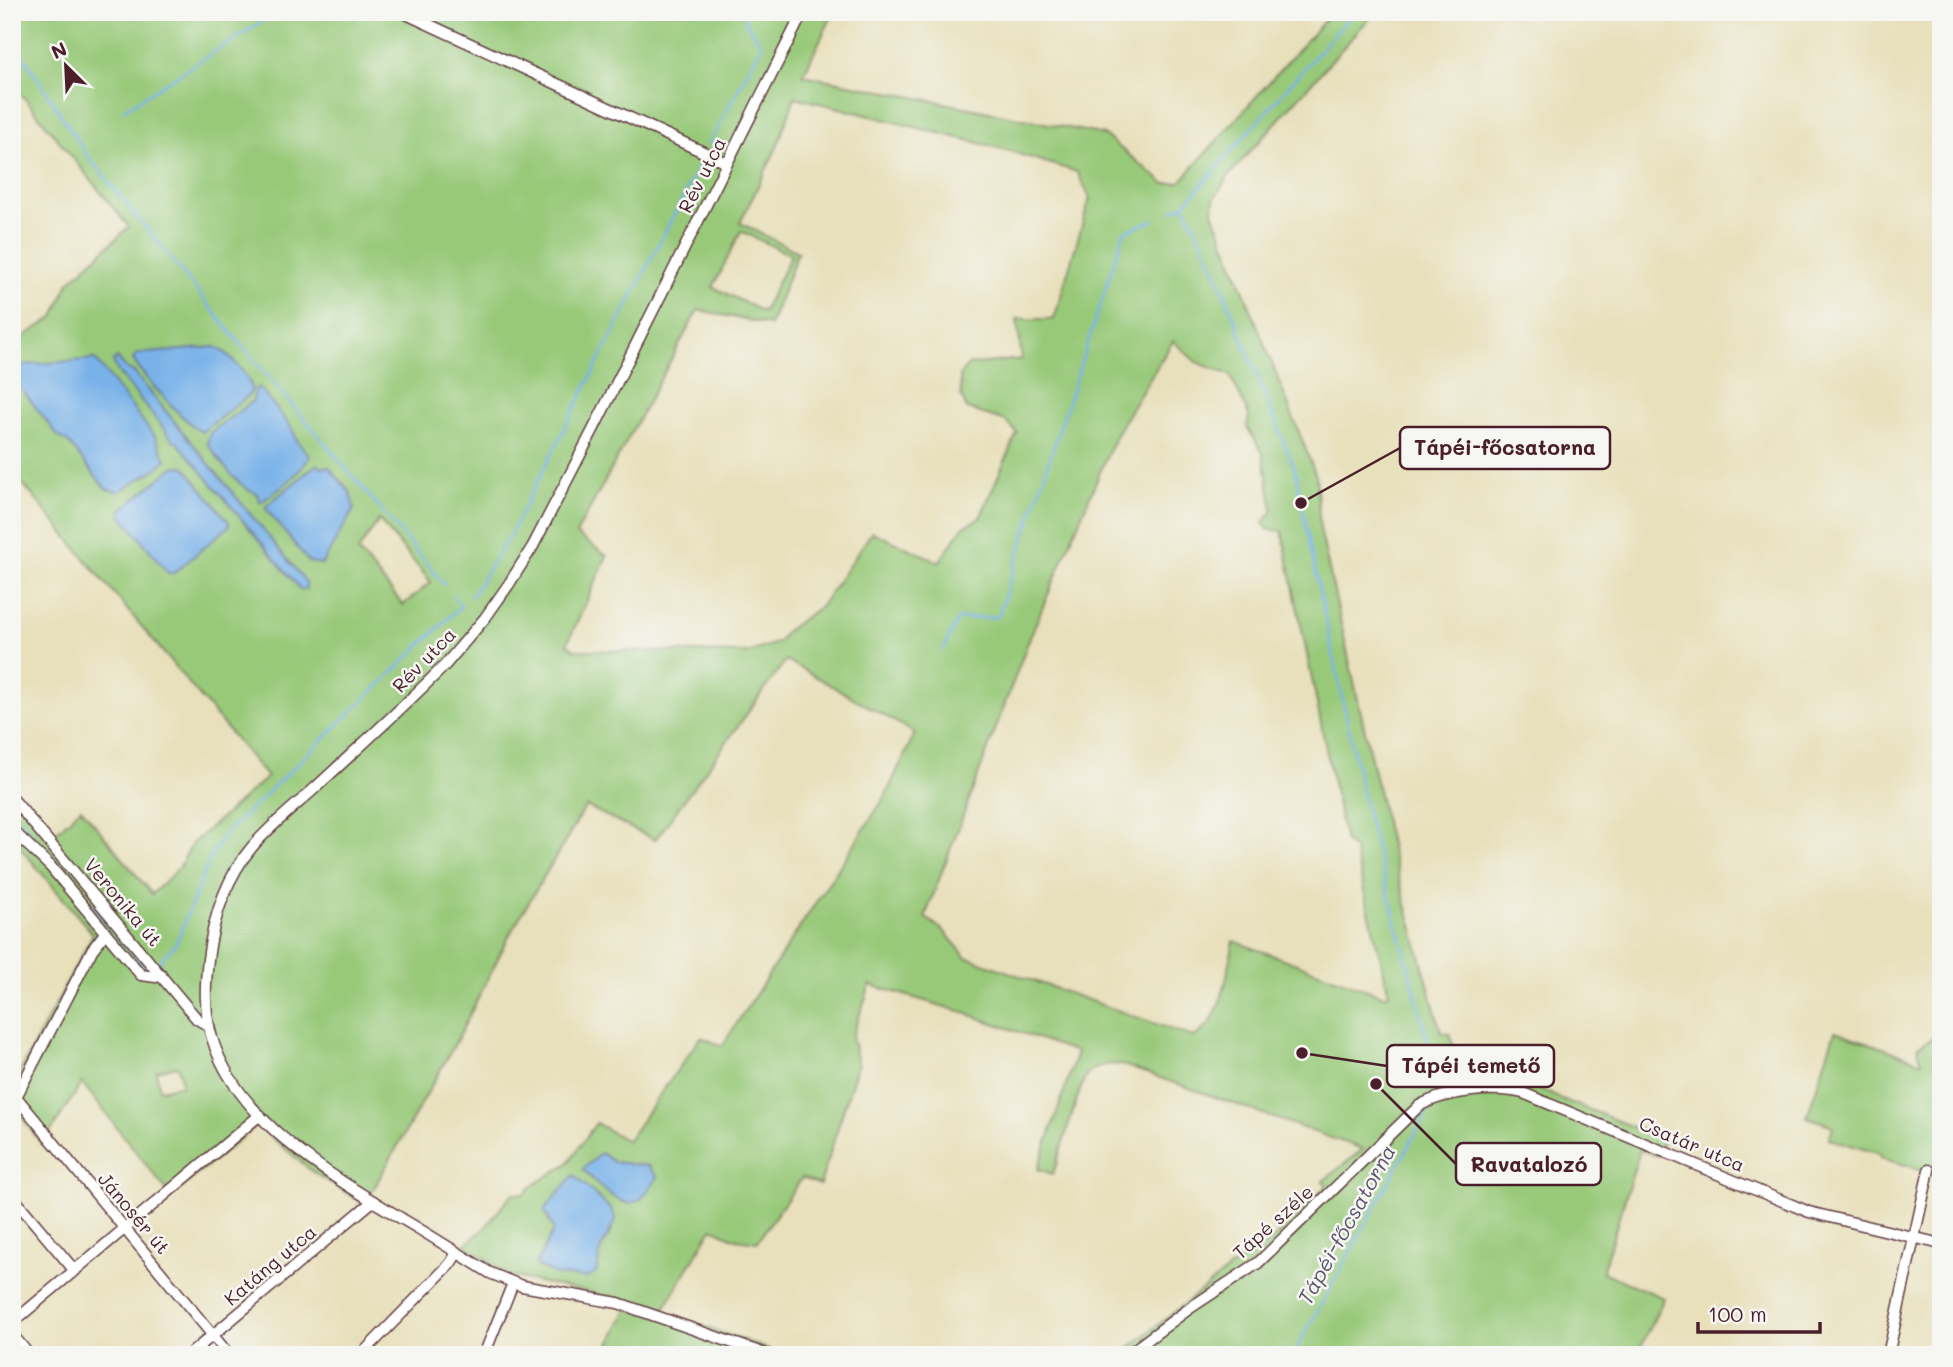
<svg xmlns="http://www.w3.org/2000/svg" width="1953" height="1367" font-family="Mali,sans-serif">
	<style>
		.green { fill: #98c979; stroke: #717452; stroke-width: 2; fill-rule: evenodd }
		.water { fill: #79b2e9; stroke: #62688a; stroke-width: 2 }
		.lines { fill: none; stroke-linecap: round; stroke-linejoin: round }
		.stream { stroke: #79b2e9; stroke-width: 2.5 }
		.minor-casing { stroke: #623c41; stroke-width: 13 }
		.minor { stroke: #fff; stroke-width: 10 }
		.labels { text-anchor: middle; stroke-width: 5; stroke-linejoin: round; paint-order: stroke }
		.street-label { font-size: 19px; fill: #4a1f2b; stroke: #f6f6f2 }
		.water-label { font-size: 21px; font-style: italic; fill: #5a526e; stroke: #f6f6f2 }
		.leader { fill: none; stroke: #4a1f2b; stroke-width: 2.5 }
		.callout-dot { fill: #4a1f2b; stroke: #f6f6f2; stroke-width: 2.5 }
		.callout { fill: #f6f6f2; stroke: #4a1f2b; stroke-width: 2.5 }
		.callout-label { font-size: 21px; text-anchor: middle; font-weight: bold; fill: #4a1f2b }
	</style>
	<rect width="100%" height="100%" fill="#f6f6f2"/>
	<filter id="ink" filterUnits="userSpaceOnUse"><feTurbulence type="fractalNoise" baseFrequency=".0143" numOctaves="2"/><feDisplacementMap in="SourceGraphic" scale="14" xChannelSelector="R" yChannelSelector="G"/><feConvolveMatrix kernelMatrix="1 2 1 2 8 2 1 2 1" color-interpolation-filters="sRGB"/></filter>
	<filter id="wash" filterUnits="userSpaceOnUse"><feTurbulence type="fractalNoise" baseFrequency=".00686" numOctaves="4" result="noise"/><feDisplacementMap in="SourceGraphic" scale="28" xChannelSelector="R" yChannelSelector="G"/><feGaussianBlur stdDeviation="1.57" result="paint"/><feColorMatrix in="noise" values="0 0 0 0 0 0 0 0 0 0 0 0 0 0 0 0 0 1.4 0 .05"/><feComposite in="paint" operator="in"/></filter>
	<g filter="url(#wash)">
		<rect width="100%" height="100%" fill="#e8e0bb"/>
		<g class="green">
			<path d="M12,12h822l-31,63 301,60 61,49 15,-2 152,-170h43l-145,162 -16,25 -1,13 103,264 4,53 72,324 49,179 9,2 5,19 69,28 30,15 110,43 -7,17 -17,-6 -38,122 62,26 -27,57h-517l128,-101 21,-11 58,-58 -4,-4 40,-32 -240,-84c-13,-2 -25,-1 -36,9 -7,8 -28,84 -34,100l-15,-5 39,-117 -121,-42 -86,-25 -18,52 6,26 -38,122 -18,-7 -45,64 -21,-3 -24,-11 -50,84 123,43h-175l-2,-7 23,-47 -121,-25 -45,-31 19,-16 29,-36 11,2 7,-8 37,-24 28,-40 31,18 74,-104 21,9 163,-249 30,-64 -129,-73 -131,180 -69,-34 -75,126 -54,108 -92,164 -51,-31 -57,-48 -86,71 -89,-113 -40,62 -30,-42v-16l81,-153 -81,-96v-48l38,48 31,-30 71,86 27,-26 13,-24 75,-67 -255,-306v-127l42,-27 15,-35 60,-55 -117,-144zM795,97l208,52 74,23 13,26 -36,121h-37l5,40 -54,6 -8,10 1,21 6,13 39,12 11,12 -37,85 -17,9 -24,35 -67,-30 -51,74 -35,25 -7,11 -31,11 -173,-3 -8,-6 40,-88 -31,-22 122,-224 72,15 28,-73 -58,-29 37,-76zM741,231l50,24 -28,57 -50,-25zM1173,341l23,21 34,13 19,40 -2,12 16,26 10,57 -10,14 6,6 13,1 63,311 9,7 35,145 -5,2 -150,-55c-7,30 -11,83 -41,96l-227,-80 -22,-26 -19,-14 105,-280 87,-205zM379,520l52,62 -28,23 -45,-54zM178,1066l4,19 -22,5 -4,-19zM614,1162l34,4 -24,36 -24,-15zM554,1230l57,2 -10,16 -2,11 -63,6z"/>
			<path d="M1835,1031l87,31 -5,-15 16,-9 8,3v91l-8,41 -52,-15v-4l-52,-15 4,-13 -26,-9z"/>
		</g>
		<g class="water">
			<path d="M215,347c11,3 35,30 37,42l-3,6 -47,37c-14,-6 -62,-59 -69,-73l4,-5z"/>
			<path d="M117,358l11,12 5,1 173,211v7h-6l-121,-145 -6,-4 -55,-68 -5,-11z"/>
			<path d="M95,359l60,78 11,22 -7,8 -40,25 -13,-3 -38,-47 -9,-5 -47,-60v-11z"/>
			<path d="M259,387l32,40 7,15 12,14c-10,17 -32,36 -50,46l-2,-8c-20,-6 -37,-32 -51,-51l3,-10 43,-32 2,-11z"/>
			<path d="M317,464l4,3h8l21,25 4,17 -32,55 -13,-2 -43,-53v-3z"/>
			<path d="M184,466l45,56v4l-55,47h-6l-47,-58v-5l53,-43z"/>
			<path d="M601,1153l13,9 34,4 10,11 -17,22 -11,5c-19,-5 -34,-21 -47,-35z"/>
			<path d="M574,1175l38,35 4,10 -15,28 -4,24 -9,6 -33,-3 -19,-10 18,-35 -10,-20z"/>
		</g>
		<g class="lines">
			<g class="stream">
				<path d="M12,41l3,4"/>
				<path d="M24,57l63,98 145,179 213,251"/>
				<path d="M123,110l154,-98"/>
				<path d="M709,144l53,-99 -17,-24v-6"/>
				<path d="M1184,205l27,55 85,212 5,31 65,307 73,272v7"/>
				<path d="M1173,210l11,-5 170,-193"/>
				<path d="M471,597l39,-62 191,-373"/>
				<path d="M943,650l15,-31 40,-2 126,-385 30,-12"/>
				<path d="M12,811l135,160"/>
				<path d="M159,962l17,-19 35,-87 14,-22 236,-228 -8,-10"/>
				<path d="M1293,1355l135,-244"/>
			</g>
		</g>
	</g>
	<g filter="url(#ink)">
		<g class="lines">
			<defs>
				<g id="minor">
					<path d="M402,12l325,151"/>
					<path d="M12,798l185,221 12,7"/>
					<path d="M12,830l38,36 91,109 15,2 5,-3"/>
					<path d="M12,1092l217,263"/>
					<path d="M16,1097l76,-147 13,-17"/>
					<path d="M12,1196l63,75"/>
					<path d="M12,1323l248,-208"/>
					<path d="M12,1334l17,21"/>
					<path d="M189,1355l184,-154"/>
					<path d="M361,1355l89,-91 7,-11"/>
					<path d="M484,1355l29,-72"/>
					<path d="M768,1355l-150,-52 -96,-17 -32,-13c-29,-18 -57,-36 -86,-53 -71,-43 -167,-98 -192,-182 -8,-26 -7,-52 -4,-79 5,-40 17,-80 44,-112 18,-21 41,-39 62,-58 44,-41 89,-81 131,-124l40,-47 24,-34 24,-38 60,-116 210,-418"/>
					<path d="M1127,1355l63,-47 68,-45 161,-157c26,-15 75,-20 104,-13l286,119 132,32"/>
					<path d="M1888,1355l41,-185"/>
				</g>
			</defs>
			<use href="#minor" class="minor-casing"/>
			<use href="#minor" class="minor"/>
		</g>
	</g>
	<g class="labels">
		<g class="street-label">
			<text transform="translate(702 175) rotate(-63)" y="7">Rév utca</text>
			<text transform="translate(424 660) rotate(-46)" y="7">Rév utca</text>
			<text transform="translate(123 902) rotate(50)" y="7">Veronika út</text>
			<text transform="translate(1692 1144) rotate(23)" y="7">Csatár utca</text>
			<text transform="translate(134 1213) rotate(50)" y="7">Jánosér út</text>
			<text transform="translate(1273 1222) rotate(-42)" y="7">Tápé széle</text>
			<text transform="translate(270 1265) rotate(-40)" y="7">Katáng utca</text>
		</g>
		<g class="water-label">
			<text transform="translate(1347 1225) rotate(-61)" y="7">Tápéi-főcsatorna</text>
		</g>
	</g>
	<path class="leader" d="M1301 503L1400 448M1302 1053L1387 1066M1376 1084L1456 1164"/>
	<g class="callout-dot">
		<circle cx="1301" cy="503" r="7"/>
		<circle cx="1302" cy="1053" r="7"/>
		<circle cx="1376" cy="1084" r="7"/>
	</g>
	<g class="callout">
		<rect x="1400" y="427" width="210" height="42" rx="7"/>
		<rect x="1387" y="1045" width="167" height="42" rx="7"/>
		<rect x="1456" y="1143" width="145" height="42" rx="7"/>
	</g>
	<g class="callout-label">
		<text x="1505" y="455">Tápéi-főcsatorna</text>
		<text x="1471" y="1073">Tápéi temető</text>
		<text x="1529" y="1172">Ravatalozó</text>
	</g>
	<rect width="1953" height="1367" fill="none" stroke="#f6f6f2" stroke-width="42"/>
	<g transform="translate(66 66) rotate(336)" stroke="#f6f6f2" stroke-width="5" paint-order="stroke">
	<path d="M0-5L12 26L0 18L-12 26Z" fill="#4a1f2b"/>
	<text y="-10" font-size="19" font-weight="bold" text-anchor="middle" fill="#4a1f2b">N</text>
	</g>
	<path d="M1698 1322v10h122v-10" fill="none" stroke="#4a1f2b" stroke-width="3.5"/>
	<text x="1708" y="1322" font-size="21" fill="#4a1f2b" stroke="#f6f6f2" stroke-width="5" paint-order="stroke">100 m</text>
</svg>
